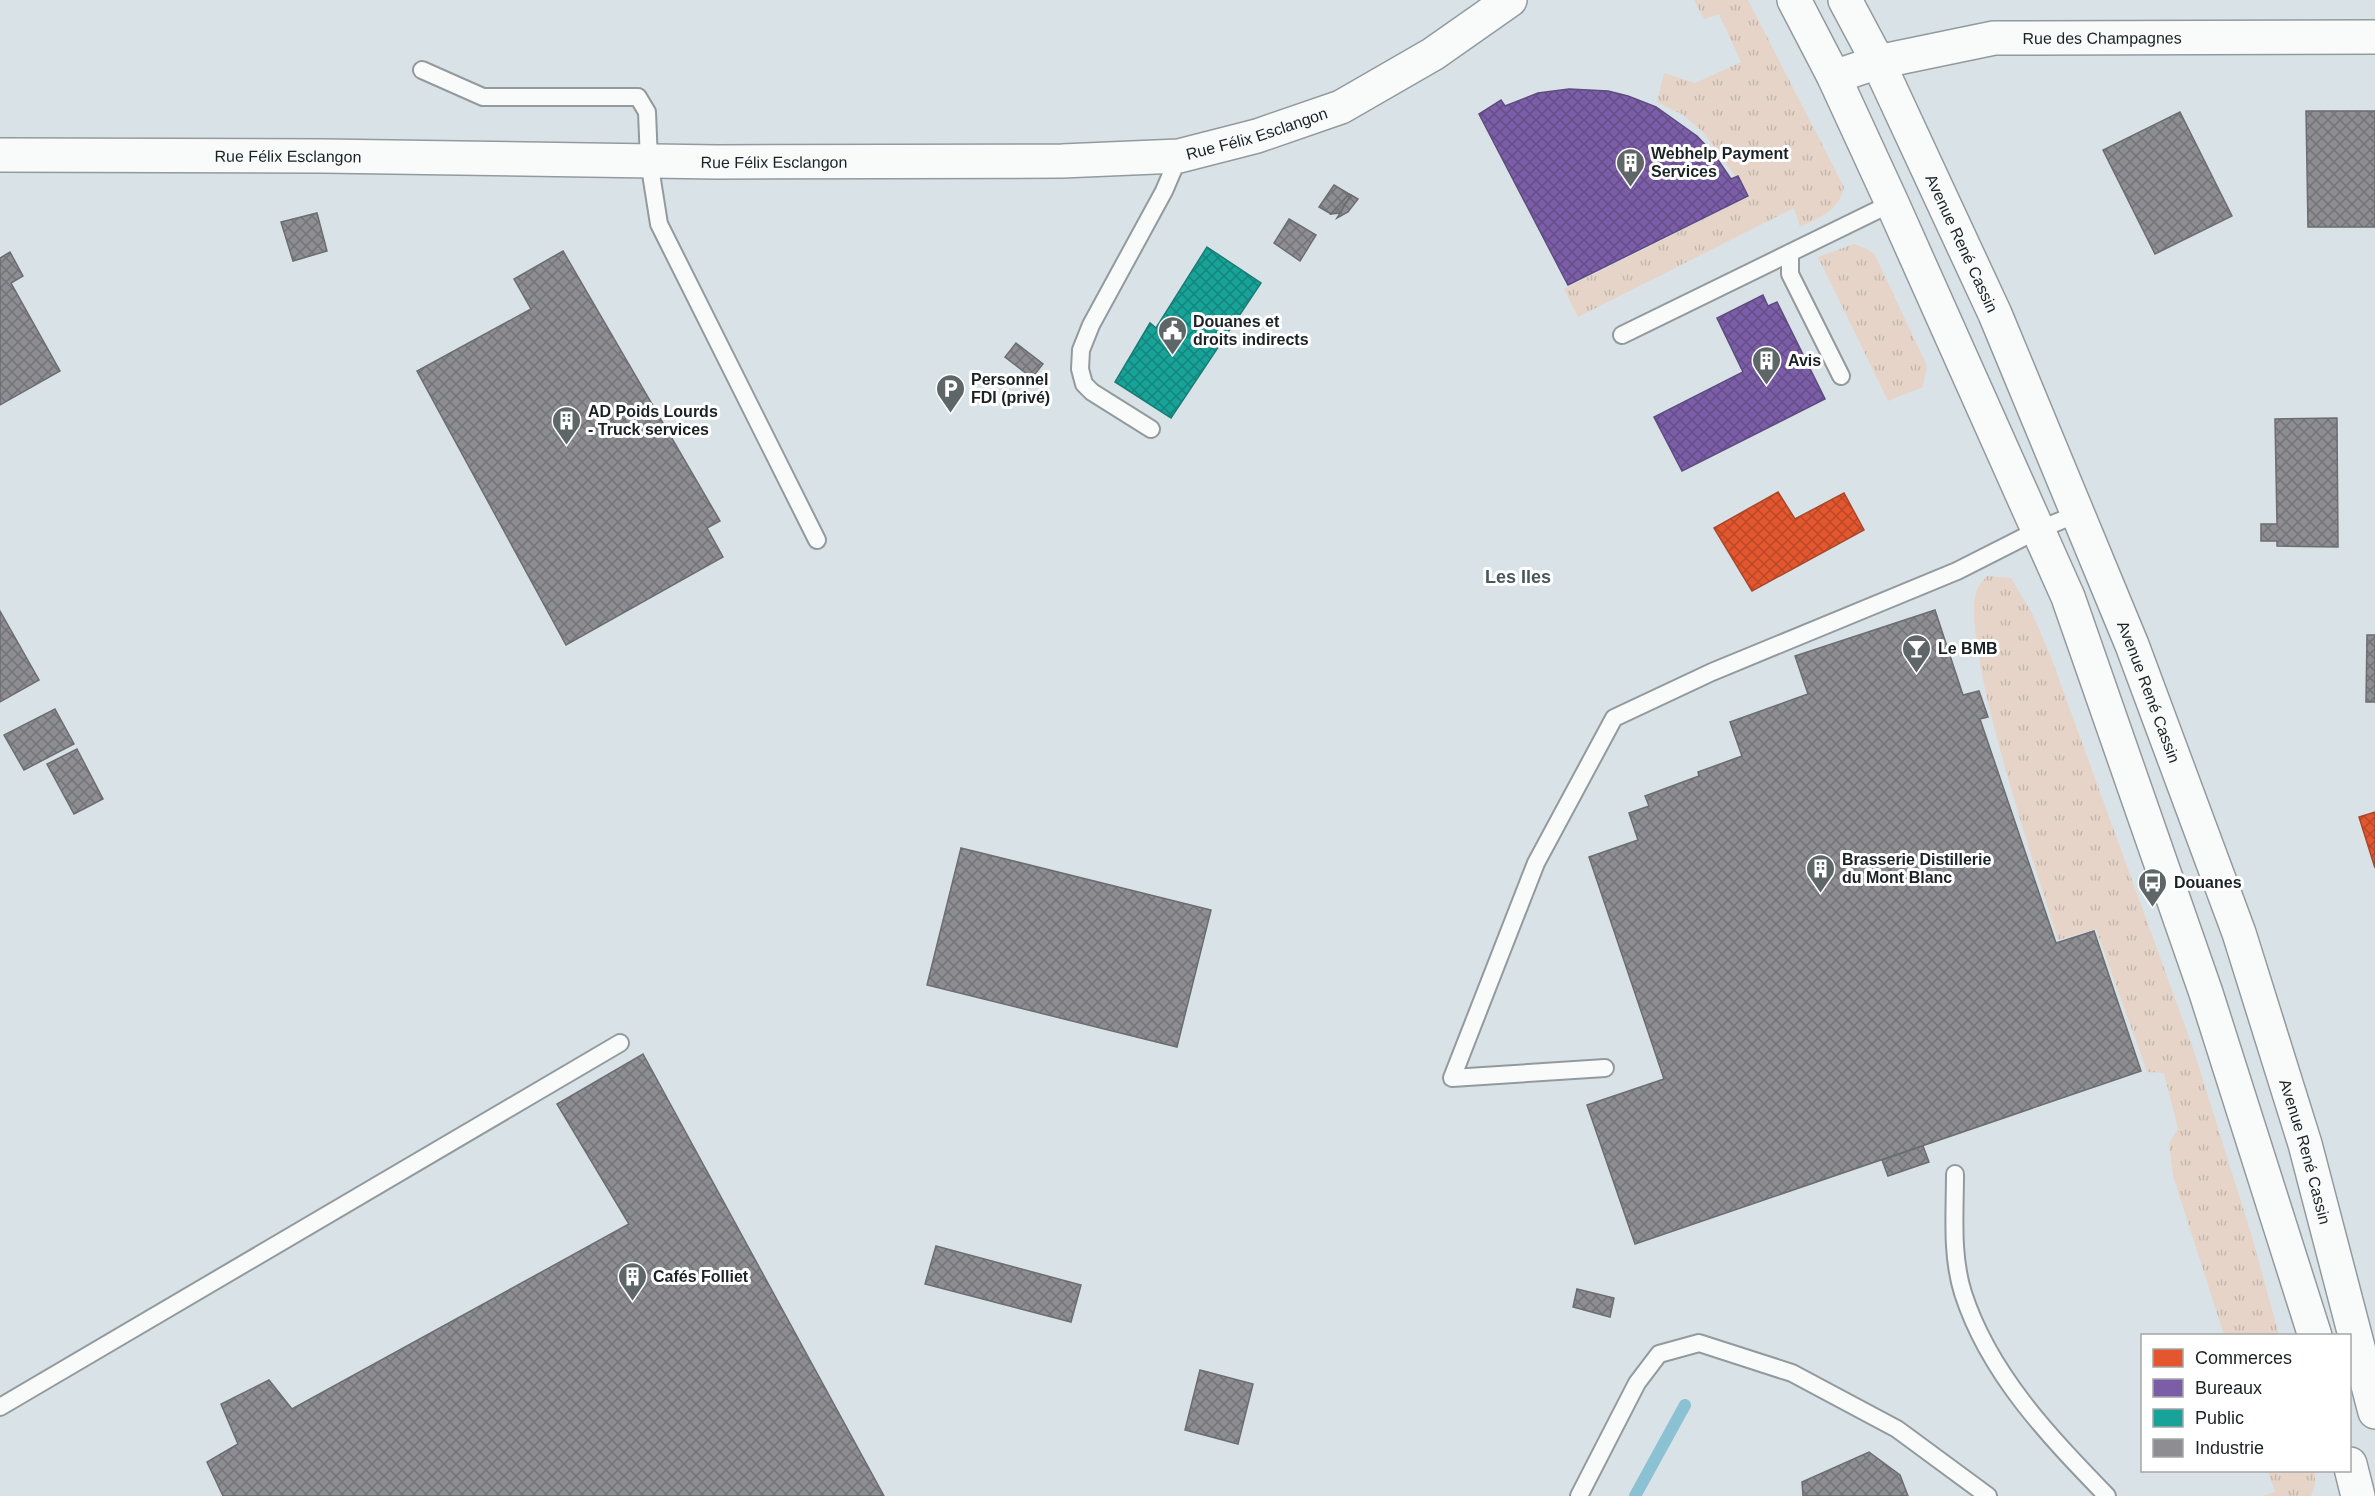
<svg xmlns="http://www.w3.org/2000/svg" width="2375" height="1496" font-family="Helvetica,sans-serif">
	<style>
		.grass { fill: url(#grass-tufts) }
		.shops { fill: url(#shops-cross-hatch); stroke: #a8472b; stroke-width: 1.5 }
		.offices { fill: url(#offices-cross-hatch); stroke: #5e4c80; stroke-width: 1.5 }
		.public { fill: url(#public-cross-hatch); stroke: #187c75; stroke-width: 1.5 }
		.industry { fill: url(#industry-cross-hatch); stroke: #6b6d71; stroke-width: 1.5 }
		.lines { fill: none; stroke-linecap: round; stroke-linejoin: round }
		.stream { stroke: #8ac1d3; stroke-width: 12 }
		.service-casing { stroke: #939a9e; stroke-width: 20 }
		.tertiary-casing { stroke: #939a9e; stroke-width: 36 }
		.secondary-casing { stroke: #939a9e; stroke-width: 36 }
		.service { stroke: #f9fbfb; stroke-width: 16 }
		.tertiary { stroke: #f9fbfb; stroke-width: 33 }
		.secondary { stroke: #f9fbfb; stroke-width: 33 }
		.labels { text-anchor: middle; stroke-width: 6; stroke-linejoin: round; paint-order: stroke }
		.street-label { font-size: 16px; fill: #1b2224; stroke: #fff }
		.poi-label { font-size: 16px; font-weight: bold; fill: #1b2224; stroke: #fff; text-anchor: start }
		.neighbourhood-label { font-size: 18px; font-weight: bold; fill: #46575d; stroke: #fff }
	</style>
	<defs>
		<pattern id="grass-tufts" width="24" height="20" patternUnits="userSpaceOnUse" patternTransform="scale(1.5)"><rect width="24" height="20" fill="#e6d4c8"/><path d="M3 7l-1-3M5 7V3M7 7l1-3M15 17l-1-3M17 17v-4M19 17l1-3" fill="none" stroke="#c5b6ac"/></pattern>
		<pattern id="shops-cross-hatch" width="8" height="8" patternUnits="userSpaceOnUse" patternTransform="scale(1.5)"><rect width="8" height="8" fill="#e4572e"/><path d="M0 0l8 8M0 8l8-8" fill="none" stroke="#b84827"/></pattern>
		<pattern id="offices-cross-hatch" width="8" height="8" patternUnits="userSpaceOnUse" patternTransform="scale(1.5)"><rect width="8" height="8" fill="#7b5ea7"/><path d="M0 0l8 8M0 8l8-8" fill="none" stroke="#644d88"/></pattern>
		<pattern id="public-cross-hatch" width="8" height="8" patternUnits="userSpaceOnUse" patternTransform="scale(1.5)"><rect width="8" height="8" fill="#17a398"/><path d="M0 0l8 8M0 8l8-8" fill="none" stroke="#14847c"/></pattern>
		<pattern id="industry-cross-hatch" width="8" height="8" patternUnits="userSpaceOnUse" patternTransform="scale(1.5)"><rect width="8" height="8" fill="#8d8d92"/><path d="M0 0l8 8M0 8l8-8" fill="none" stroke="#727377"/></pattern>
	</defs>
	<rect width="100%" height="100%" fill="#d9e3e7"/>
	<g class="grass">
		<path d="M1694,0h54l96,187c-4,23 -25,31 -44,40l-6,-19 -216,109 -14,-28 186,-93 -48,-65 -19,-16 -26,-13 7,-29 31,10 46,-21 -22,-48 -15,5z"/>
		<path d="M1854,244l13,5 8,6 52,111 -4,21 -35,14 -70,-144z"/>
		<path d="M1987,576l24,2 21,35 19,44 142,391 60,192 26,95h-55l-51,-159 -4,-33 9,-14 -14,-56 -17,-1 -51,-143 -38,11c-18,-60 -103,-306 -80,-353 2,-4 7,-8 9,-11z"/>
		<path d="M2268,1471h47v14l-4,11h-49l13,-4z"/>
	</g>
	<g class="shops">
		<path d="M1778,492l17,27 49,-26 20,37 -112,61 -38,-63z"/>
		<path d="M2375,812v56l-16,-51z"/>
	</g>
	<g class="offices">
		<path d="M1569,89l39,2 20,5 28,11 41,29 17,18 17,25 7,-3 10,20 -180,89 -89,-171 22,-14 4,6 33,-13z"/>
		<path d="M1763,295l5,11 9,-4 48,97 -143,72 -28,-54 89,-45 -26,-54z"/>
	</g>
	<path class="public" d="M1207,247l54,36 -90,135 -56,-36 35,-59 6,5z"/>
	<g class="industry">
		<path d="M2306,111h69v116h-67z"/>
		<path d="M2180,112l52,104 -77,38 -52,-104z"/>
		<path d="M1334,185l15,9 -18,20 -12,-7z"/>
		<path d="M1349,194l2,1 -11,18 -9,1z"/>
		<path d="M1351,195l7,4 -10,13 -11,6z"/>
		<path d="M317,213l10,38 -34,10 -12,-39z"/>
		<path d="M1289,219l27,16 -16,26 -26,-18z"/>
		<path d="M563,251l157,270 -13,7 16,29 -157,88 -149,-274 114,-62 -17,-30z"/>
		<path d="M10,252l13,24 -12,7 49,88 -60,34v-147z"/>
		<path d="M1016,343l27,21 -11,14 -27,-21z"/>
		<path d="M2337,418l1,129 -61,-1v-5h-16v-17h16l-2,-105z"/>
		<path d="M1935,610l28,85 16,-4 9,26 -8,2 76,224 38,-12 47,140 -506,173 -48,-139 77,-26 -75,-222 49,-17 -9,-27 20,-7 -4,-10 54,-20 -1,-4 44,-16 -12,-34 78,-28 -13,-38z"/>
		<path d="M0,611l39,69 -39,22z"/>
		<path d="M2367,635h8v67h-9z"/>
		<path d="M55,709l19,35 -50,26 -20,-35z"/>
		<path d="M77,749l26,50 -29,15 -27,-50z"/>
		<path d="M961,848l250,62 -34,137 -250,-62z"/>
		<path d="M643,1054l241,442h-661l-16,-34 31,-18 -17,-40 48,-24 23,29 337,-185 -72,-120z"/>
		<path d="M1923,1146l6,16 -41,14 -6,-16z"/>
		<path d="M936,1246l145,39 -10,37 -146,-38z"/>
		<path d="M1577,1289l37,9 -4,19 -37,-10z"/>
		<path d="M1200,1370l53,14 -15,60 -53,-14z"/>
		<path d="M1869,1452l31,23 8,21h-105l-1,-14z"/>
	</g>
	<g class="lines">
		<path class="stream" d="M1635,1496l50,-91"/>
		<defs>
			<g id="service">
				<path d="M422,70l61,27h155l9,15 2,49 10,63 158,316"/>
				<path d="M1790,253v21l51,102"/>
				<path d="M1622,335l270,-132"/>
				<path d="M1151,429l-59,-37 -8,-8 -4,-15 1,-19 10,-25 73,-134 15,-35"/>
				<path d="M1605,1068l-153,10 84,-215 78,-145 98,-46 245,-101 81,-41 39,-16"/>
				<path d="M1955,1174c0,39 -4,81 8,119 26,81 86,143 144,203"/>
				<path d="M0,1407l620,-364"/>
				<path d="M1579,1496l58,-113 22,-29 40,-11 93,30 105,56 91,67"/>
			</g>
			<g id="tertiary">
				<path id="s1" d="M1834,77l44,-15 116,-24 381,-1"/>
				<path id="s2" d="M0,155l323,1 395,6 344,-1 117,-5 78,-20 84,-29 92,-53 77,-54"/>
			</g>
			<g id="secondary">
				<path d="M1794,0l40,77 58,126 176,394 138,396 109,343"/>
				<path id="s3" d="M1845,0l33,62 117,252 137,331 107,288 66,211 70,268"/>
				<path d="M2350,1464l8,32"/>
			</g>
		</defs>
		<use href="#service" class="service-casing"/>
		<use href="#tertiary" class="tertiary-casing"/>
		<use href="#secondary" class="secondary-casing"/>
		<use href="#service" class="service"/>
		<use href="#tertiary" class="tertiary"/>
		<use href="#secondary" class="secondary"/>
	</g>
	<defs>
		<symbol id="building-pin" viewBox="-11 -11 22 30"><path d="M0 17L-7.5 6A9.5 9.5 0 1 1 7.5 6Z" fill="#5e6668" stroke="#fff"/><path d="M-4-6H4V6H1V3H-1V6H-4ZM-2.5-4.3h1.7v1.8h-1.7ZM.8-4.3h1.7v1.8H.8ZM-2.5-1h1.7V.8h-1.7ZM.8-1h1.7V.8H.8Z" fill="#fff"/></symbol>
		<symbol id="civic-pin" viewBox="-11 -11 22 30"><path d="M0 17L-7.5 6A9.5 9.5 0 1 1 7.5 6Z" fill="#5e6668" stroke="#fff"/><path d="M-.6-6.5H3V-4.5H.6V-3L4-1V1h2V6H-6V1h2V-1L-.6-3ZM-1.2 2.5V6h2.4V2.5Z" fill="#fff"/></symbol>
		<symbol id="parking-pin" viewBox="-11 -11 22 30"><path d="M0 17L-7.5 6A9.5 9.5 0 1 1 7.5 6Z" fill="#5e6668" stroke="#fff"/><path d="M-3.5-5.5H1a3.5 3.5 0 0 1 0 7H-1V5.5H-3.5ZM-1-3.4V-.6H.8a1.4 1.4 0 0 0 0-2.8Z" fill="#fff"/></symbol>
		<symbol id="bar-pin" viewBox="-11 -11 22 30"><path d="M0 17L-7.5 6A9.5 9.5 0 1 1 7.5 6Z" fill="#5e6668" stroke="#fff"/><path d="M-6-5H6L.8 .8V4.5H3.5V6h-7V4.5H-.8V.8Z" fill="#fff"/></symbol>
		<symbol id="bus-pin" viewBox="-11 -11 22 30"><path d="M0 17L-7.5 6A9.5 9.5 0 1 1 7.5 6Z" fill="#5e6668" stroke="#fff"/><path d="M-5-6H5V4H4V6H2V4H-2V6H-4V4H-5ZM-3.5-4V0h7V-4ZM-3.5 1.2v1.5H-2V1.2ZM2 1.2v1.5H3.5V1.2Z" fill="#fff"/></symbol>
	</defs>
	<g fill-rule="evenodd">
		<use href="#building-pin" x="1614" y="146" width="33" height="45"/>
		<use href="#civic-pin" x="1156" y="314" width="33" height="45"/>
		<use href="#building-pin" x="1750" y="344" width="33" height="45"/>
		<use href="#parking-pin" x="934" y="372" width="33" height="45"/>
		<use href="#building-pin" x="550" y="404" width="33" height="45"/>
		<use href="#bar-pin" x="1900" y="632" width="33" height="45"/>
		<use href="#building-pin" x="1804" y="852" width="33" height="45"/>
		<use href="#bus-pin" x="2136" y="866" width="33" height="45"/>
		<use href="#building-pin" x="616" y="1260" width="33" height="45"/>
	</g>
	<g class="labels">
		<g class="street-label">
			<text dy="6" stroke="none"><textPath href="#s1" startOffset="273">Rue des Champagnes</textPath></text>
			<text dy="6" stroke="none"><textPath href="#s2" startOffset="1260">Rue Félix Esclangon</textPath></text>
			<text dy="6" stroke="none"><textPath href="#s2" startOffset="288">Rue Félix Esclangon</textPath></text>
			<text dy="6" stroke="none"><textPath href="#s2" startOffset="774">Rue Félix Esclangon</textPath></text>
			<text dy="6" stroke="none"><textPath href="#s3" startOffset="270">Avenue René Cassin</textPath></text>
			<text dy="6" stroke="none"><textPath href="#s3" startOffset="756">Avenue René Cassin</textPath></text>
			<text dy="6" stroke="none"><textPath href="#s3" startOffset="1242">Avenue René Cassin</textPath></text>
		</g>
		<g class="poi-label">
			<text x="1651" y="159">Webhelp Payment<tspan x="1651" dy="18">Services</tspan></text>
			<text x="1193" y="327">Douanes et<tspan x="1193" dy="18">droits indirects</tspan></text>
			<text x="1788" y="366">Avis</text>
			<text x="971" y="385">Personnel<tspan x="971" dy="18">FDI (privé)</tspan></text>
			<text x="588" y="417">AD Poids Lourds<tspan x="588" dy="18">- Truck services</tspan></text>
			<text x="1938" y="654">Le BMB</text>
			<text x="1842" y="865">Brasserie Distillerie<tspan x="1842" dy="18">du Mont Blanc</tspan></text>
			<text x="2174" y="888">Douanes</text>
			<text x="653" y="1282">Cafés Folliet</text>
		</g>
		<g class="neighbourhood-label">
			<text x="1518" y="583">Les Iles</text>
		</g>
	</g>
	<rect x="2141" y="1334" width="210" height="138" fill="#ffffff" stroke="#a4a7a7" stroke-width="1.5"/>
	<rect x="2153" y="1349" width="30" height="18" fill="#e4572e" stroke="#a4a7a7" stroke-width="1.5"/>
	<text x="2195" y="1364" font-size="18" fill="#1b2224">Commerces</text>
	<rect x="2153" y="1379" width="30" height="18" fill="#7b5ea7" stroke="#a4a7a7" stroke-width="1.5"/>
	<text x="2195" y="1394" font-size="18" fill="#1b2224">Bureaux</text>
	<rect x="2153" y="1409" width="30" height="18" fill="#17a398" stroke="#a4a7a7" stroke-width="1.5"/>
	<text x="2195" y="1424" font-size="18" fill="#1b2224">Public</text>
	<rect x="2153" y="1439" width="30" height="18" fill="#8d8d92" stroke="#a4a7a7" stroke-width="1.5"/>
	<text x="2195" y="1454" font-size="18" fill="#1b2224">Industrie</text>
</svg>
